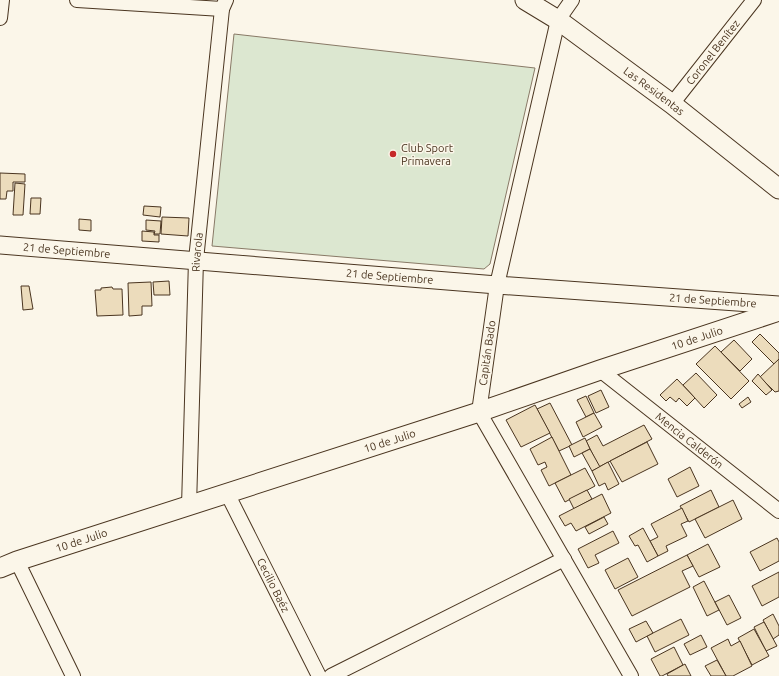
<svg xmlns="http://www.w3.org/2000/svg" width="779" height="676" font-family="Ubuntu,sans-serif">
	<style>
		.green { fill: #dce7d0; stroke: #887966 }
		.building { fill: #ecdcbc; stroke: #4a3520 }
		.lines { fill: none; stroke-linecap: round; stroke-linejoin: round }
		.minor-casing { stroke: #4a3520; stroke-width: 16 }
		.tertiary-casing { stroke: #4a3520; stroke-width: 19 }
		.secondary-casing { stroke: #4a3520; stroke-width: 21 }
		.minor { stroke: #fbf6e9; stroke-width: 14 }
		.tertiary { stroke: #fbf6e9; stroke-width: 17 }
		.secondary { stroke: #fbf6e9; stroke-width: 19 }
		.poi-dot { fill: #c62828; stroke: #fbf6e9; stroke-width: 1.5 }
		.labels { text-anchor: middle; stroke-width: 3; stroke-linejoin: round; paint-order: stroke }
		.street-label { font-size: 11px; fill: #4a3520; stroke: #fbf6e9 }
		.poi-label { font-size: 11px; fill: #4a3520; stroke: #fbf6e9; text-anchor: start }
	</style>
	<rect width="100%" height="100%" fill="#fbf6e9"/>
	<path class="green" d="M234,34l301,34 -45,196 -6,5 -272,-23z"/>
	<g class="building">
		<path d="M0,173l25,1v8h-12v9h-6l-1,8h-6z"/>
		<path d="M15,183l10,1 -2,31h-10z"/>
		<path d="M31,198h10l-1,16h-10z"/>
		<path d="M144,206l17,1 -1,10 -17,-2z"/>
		<path d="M162,217l27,1 -1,18 -27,-2z"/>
		<path d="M79,219l12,1v11l-12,-1z"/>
		<path d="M146,220l15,1 -1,13h-6l1,-3 -9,-1z"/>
		<path d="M142,231l12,1v3h5v7l-17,-1z"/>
		<path d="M169,281l1,14h-16l-1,-13z"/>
		<path d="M151,282l1,24h-10v9l-13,1 -1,-33z"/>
		<path d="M21,286h8l4,23 -10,1z"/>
		<path d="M112,287l1,2h9l1,26 -26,1 -2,-26h6v-2z"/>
		<path d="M760,334l19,19v6l-5,5 -22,-22z"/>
		<path d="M734,340l18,19 -12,12 -19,-19z"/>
		<path d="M715,346l34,35 -18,18 -35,-35z"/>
		<path d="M779,359v32l-4,1 -15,-15z"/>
		<path d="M696,373l21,22 -13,13 -21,-23z"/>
		<path d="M758,374l14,16 -6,5 -14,-14z"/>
		<path d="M677,379l18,19 -8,8 -8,-8 -3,4 -6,-5 -4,4 -6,-6z"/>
		<path d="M601,390l8,17 -13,6 -8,-17z"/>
		<path d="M586,396l8,17 -8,4 -9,-17z"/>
		<path d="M748,397l3,5 -9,6 -3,-4z"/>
		<path d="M550,403l22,42 -13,6 -22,-42z"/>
		<path d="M535,405l15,28 -29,14 -15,-27z"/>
		<path d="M594,413l8,14 -19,10 -7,-15z"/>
		<path d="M644,425l8,14 -53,28 -13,-26 11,-6 6,11z"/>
		<path d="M552,437l19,38 -22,11 -8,-16 6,-3 -2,-5 -7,3 -8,-16z"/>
		<path d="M585,438l5,11 -16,8 -5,-11z"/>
		<path d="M647,442l11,22 -36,18 -12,-21z"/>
		<path d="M590,449l10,18 -8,4 -10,-18z"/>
		<path d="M608,462l11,22 -11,6 -3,-7 -6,3 -7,-15z"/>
		<path d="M690,467l9,19 -22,11 -9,-18z"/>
		<path d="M585,468l10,18 -30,16 -10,-19z"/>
		<path d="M587,490l5,9 -18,10 -5,-10z"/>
		<path d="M711,490l8,17 -30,15 -9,-16z"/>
		<path d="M602,494l9,19 -35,18 -5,-8 -6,3 -6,-10z"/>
		<path d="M733,500l9,19 -37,19 -10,-19z"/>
		<path d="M682,508l6,13 -7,3 6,12 -21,10 2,5 -10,5 -8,-15 8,-4 -7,-13z"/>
		<path d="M604,517l4,7 -19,10 -4,-7z"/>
		<path d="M643,528l15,28 -11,6 -9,-17 -3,1 -6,-10z"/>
		<path d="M613,531l6,12 -24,12 4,8 -11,5 -10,-19z"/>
		<path d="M777,538l2,4v19l-19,10 -10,-19z"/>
		<path d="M708,544l12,23 -21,10 -12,-22z"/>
		<path d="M687,555l6,11 -11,5 8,16 -58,29 -14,-26z"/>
		<path d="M628,558l10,19 -23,12 -10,-19z"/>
		<path d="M779,572v25l-17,9 -10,-20z"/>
		<path d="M704,581l15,29 -12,6 -14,-29z"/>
		<path d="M729,595l12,23 -14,7 -12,-23z"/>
		<path d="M773,614l6,12v9l-6,4 -10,-19z"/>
		<path d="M681,619l8,16 -34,17 -8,-16z"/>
		<path d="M646,621l7,12 -17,9 -7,-13z"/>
		<path d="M764,622l13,24 -11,5 -12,-24z"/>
		<path d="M754,629l15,27 -17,9 -14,-27z"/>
		<path d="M701,635l6,12 -17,8 -6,-11z"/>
		<path d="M728,639l3,7 9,-5 12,25 -19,10h-7l-15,-28z"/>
		<path d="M674,647l9,18 -21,11h-2l-9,-17z"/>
		<path d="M717,660l9,16h-15l-6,-10z"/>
		<path d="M685,664l6,12h-23l-1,-2z"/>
	</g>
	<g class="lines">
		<defs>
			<g id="minor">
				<path d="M77,0l145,9"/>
				<path d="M572,0l-14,20 -61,265 -18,127 152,264"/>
				<path d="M0,18l2,-18"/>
				<path id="s1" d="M672,104l82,-104"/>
				<path id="s2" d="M600,370l179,141"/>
				<path id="s3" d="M227,493l92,183"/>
				<path id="s4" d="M189,506l7,-246 26,-251 4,-9"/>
				<path d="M17,561l56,115"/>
				<path d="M331,676l233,-117"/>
			</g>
			<g id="tertiary">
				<path id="s5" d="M0,245l497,40 282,20"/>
			</g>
			<g id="secondary">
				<path id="s6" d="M525,0l33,20 114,84 107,85"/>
				<path id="s7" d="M0,568l17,-7 462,-149 121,-42 179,-59"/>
			</g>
		</defs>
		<use href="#minor" class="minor-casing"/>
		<use href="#tertiary" class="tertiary-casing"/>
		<use href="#secondary" class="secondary-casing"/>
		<use href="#minor" class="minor"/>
		<use href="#tertiary" class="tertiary"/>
		<use href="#secondary" class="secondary"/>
	</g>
	<circle class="poi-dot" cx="393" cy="154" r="4"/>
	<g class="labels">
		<g class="street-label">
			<text dy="4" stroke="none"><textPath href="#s1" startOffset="66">Coronel Benítez</textPath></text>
			<text dy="4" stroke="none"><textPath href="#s6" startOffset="158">Las Residentas</textPath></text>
			<text dy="4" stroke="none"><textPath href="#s5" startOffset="67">21 de Septiembre</textPath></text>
			<text dy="4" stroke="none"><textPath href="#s4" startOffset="254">Rivarola</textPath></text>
			<text dy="4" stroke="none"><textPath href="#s5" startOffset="391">21 de Septiembre</textPath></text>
			<text dy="4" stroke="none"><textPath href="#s5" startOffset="715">21 de Septiembre</textPath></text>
			<text dy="4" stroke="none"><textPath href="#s7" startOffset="734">10 de Julio</textPath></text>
			<text transform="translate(487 353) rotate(-82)" y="4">Capitán Bado</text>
			<text dy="4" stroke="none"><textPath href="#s7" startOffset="410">10 de Julio</textPath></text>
			<text dy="4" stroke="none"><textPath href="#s2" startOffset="114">Mencia Calderón</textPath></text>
			<text dy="4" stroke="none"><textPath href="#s7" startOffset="86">10 de Julio</textPath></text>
			<text dy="4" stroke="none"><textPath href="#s3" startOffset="103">Cecilio Baéz</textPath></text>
		</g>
		<g class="poi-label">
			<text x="401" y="152">Club Sport<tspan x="401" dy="13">Primavera</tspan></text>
		</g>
	</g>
</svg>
